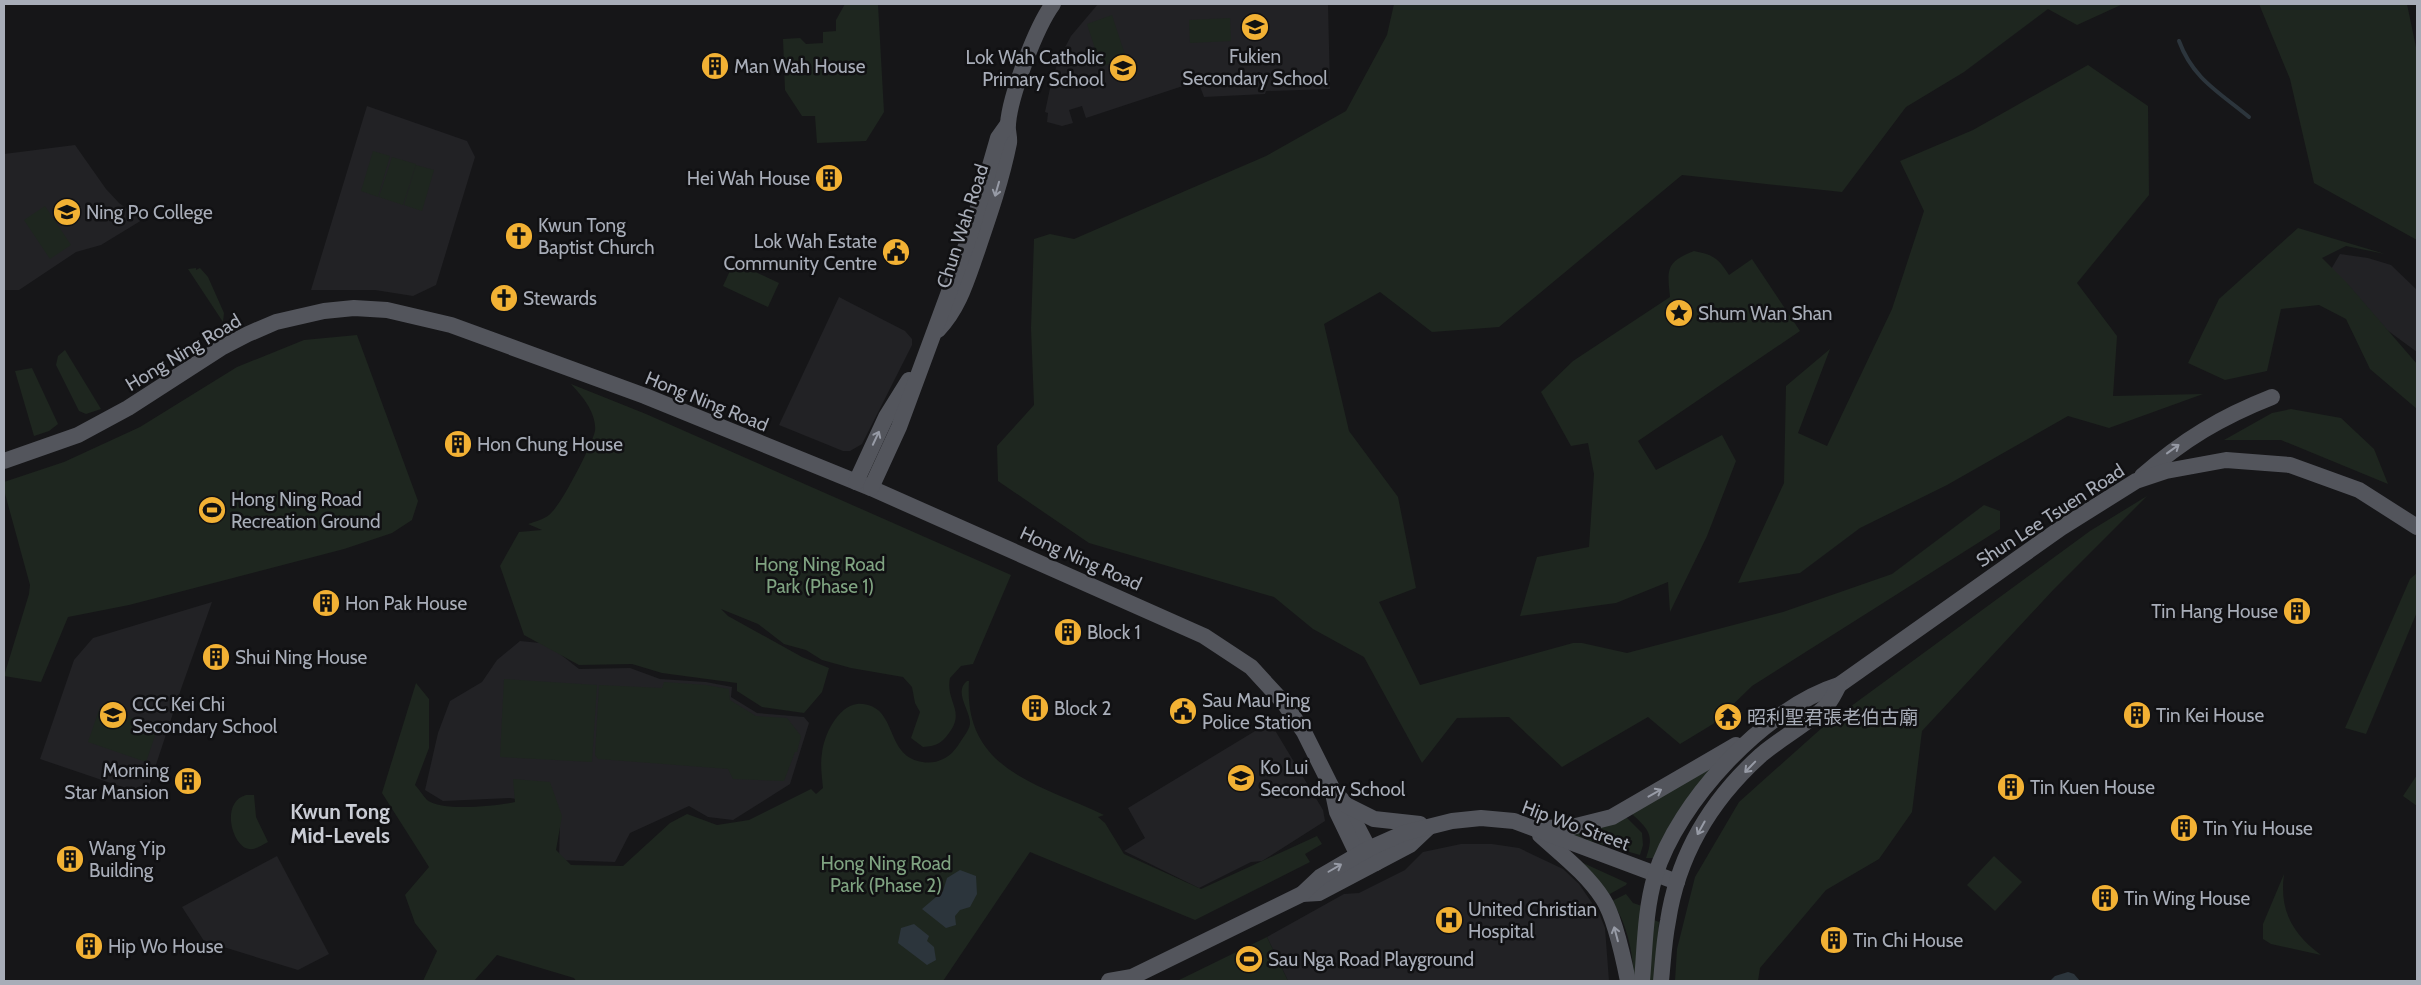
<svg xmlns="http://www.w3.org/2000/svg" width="2421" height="985" font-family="Cabin,'Noto Sans TC',sans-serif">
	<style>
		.built { fill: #222225 }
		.green { fill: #1e261f }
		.water { fill: #2c353c }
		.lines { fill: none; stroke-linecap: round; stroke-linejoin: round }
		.stream { stroke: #2c353c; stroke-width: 4 }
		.major { stroke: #53555c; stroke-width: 16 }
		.oneway { stroke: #979ba6 }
		.labels { text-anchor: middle; stroke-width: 5; stroke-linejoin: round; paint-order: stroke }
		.poi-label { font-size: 19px; fill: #a8adb8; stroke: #111113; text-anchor: start }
		.street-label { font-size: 19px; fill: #a8adb8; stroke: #111113 }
		.park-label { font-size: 19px; fill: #7fa381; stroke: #111113 }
		.quarter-label { font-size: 21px; font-weight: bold; fill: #c9ccd4; stroke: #111113 }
	</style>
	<rect width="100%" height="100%" fill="#161618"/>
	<g class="built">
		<path d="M1098,4h230l2,85 -64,2 -1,3 -61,3 -6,-16 -112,37 -4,-12 -13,4 4,13 -11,3 -15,-4 1,-9 -3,-1 7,-33 8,-22 11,-21z"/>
		<path d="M367,106l100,35 8,16 -39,128 -23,11 -38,-6h-64z"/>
		<path d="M75,145l31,44 13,14 23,17 -41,25 -25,7 -57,38h-15v-136z"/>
		<path d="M2340,254l28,4 23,7 26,25v62l-94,-69z"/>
		<path d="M839,297l66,34 7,8v6l-50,99 -12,7h-7l-64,-26z"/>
		<path d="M212,602l-31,87 -35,106 -106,-36 34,-99 19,-22z"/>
		<path d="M520,641l20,2 15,7 24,19 51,-1 30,11 46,3 26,5 -1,10 26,16 47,4 5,6 -19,61 -57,36 -25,-3 -19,-11 -59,27 -15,29 -56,-2 1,-40 -31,-19 -19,-3 -67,3 -18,-11 13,-57 12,-32 32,-19 15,-22z"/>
		<path d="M1270,722l53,88 2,11 -63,40 -11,1 -52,26 -75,-37 21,-13 -17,-30z"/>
		<path d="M1461,844h31l27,4 44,21 16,15 20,29 6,15 4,53h-321l-21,-44 77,-43 15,-1 46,-23 18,-18z"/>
		<path d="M277,856l52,98 -31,16 -94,-29 -22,-34z"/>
	</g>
	<g class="green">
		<path d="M845,4h33l6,108 -18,29 -49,2 -2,-27h-13l-17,-26 -2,-51 17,-1 6,6 17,-1v-11l13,-1v-11z"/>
		<path d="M1394,4h729l-46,21 -29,-16 -84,63 -58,35 -64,85 -160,-17 -183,152 -67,5 -52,-40 -56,32 25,107 49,66 18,91 -37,14 41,83 153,-42h9l45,10 156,-41 109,-38 92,-69 16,6v18l-248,157 -39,38 -33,20 -32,-27 -86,50 -53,-50 -52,1 -35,45 -58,-106 -51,-28 -39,-32 -185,-54 -91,-62 -1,-35 37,-41 -3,-77 3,-89 16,-5 24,5 192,-83 80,-45 41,-76z"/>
		<path d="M2259,4h148l10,48v188l-103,-57 -24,-104z"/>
		<path d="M1112,15l14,43 -25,9 -14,-43z"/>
		<path d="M1230,18l1,23 -41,2 -1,-23z"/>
		<path d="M2088,65l60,41 1,89 -72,88 40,53 -4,60 90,-2 -94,34 -41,-12 -121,69 -87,43 -60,45 -62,10 46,-100 2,-97 44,-37 -32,84 29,13 65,-137 32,-98 -24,-50 73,-31z"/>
		<path d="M373,151l17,5 -12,41 -17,-6z"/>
		<path d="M392,157l24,7 -13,41 -24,-8z"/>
		<path d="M416,165l18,5 -12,41 -18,-6z"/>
		<path d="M45,206l26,39 -21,14 -26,-39z"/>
		<path d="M2298,228l87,26 -39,-8 -24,12 25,25 70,81v45l-47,-40 -24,-50 -27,-14 -38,4 -14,62 -42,9 -37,-17 31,-64z"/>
		<path d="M1694,251c20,4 24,7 35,24l23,-16 48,72 -162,110 18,29 66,-35 14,26 -29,75 -37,76 -2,-30 -52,21 -96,13 17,-59 52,-10 5,-73 -6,-31 -17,3 -30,-54 32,-31 97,-64c-3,-28 -4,-35 24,-46z"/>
		<path d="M734,262l45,21 -11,24 -45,-21z"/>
		<path d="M196,268v2l4,-2 8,9 16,36 -1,9 -35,-53z"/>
		<path d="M357,335l61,166 -6,19 -20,13 -48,16 -215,56 -61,12 -27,65 -37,-6 25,-82 1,-9 -26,-95v-8l60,-20 76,-35 97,-60 67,-27z"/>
		<path d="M65,350l36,59 -15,5 -7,-3 -23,-46 2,-9z"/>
		<path d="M32,368l26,56 -9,7 -15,5 -19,-65z"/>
		<path d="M571,384l75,30 365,161 -38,89 -12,2 -11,12c-5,23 16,33 -1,55 -8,11 -13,13 -26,14l-12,-9 9,-26 -5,-9 -3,-16 -9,-10 -52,-9 -29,-8 -16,-10 -22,-6 -26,-20 -37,-15 7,7 74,41 27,11 -7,24 -18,21 -42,-6 -25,-16v-8l-75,-10 -30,-9 -53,1 -55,-30 -24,-69 19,-34 23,-2 -14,-6c9,-3 18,-5 24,-12 11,-11 40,-67 43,-81 2,-18 -13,-35 -24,-47z"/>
		<path d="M2291,409l50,9 33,31 14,35 -107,-44h-57l48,-27z"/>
		<path d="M2147,496l-93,93 -132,142 -10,81 -33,47 -53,31 -66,78 -2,13h-83l2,-32 18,-72 44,-75 85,-76 266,-195z"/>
		<path d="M2417,573v39l-51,122 -21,-6 65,-149z"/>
		<path d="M504,679l93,6 -5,77 -92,-5z"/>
		<path d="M967,681h2c-6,90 71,103 135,134l-6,2 7,6 19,31 77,35 116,-53 5,8 -17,10 5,8 -115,58 -165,-68 -87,129h-367l-2,-3 -77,-23 -23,26h-51l14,-30 -22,-28 -10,-28 24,-28 -47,-74 34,-110 13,16v49l-14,37c4,4 8,11 12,15 15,12 69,6 88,2l-2,-23 37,3 12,34 -6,34 15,15 52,1 47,-43 17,-9 30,11 32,-5 62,-31 5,5 7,-6c-1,-11 -3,-24 -1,-35 2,-18 16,-47 35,-49 9,-1 19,3 24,9 11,13 12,32 26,43 10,7 25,9 36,3 7,-3 12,-9 16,-15 4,-7 10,-13 11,-20 1,-13 -17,-32 -3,-43z"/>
		<path d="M664,682l42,3 23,4 1,11 26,16 31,2 14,18 -4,16h-2l-11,29 -51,-2 -5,-10 -130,-10 -3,-4 4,-70 63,3z"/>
		<path d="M100,707l58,20 -12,35 -58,-20z"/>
		<path d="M1710,769l-35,47 -21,42h-8c9,-24 2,-29 -15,-45z"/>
		<path d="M2417,775v31l-14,-10z"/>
		<path d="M246,795h8l2,22 12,25c-6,3 -12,8 -19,7 -17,-2 -29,-47 -3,-54z"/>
		<path d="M1626,817l16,16 1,12 -3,10 -75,-21z"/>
		<path d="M1994,856l28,26 -27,29 -28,-26z"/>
		<path d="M1581,862l46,21 -1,2 -18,10z"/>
		<path d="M2284,874c-5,37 9,60 37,81l-50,-11 -8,-5v-15z"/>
		<path d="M1626,894l7,9 9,3 -6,70 -2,-1c-2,-26 -7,-51 -22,-74z"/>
		<path d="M1654,920l5,2 -5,59h-7z"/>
		<path d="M1267,937l21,44h-111z"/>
	</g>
	<g class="water">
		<path d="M960,870l16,6 1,18 -7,13 -10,3 -5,6 1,9 -10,3 -24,-19 21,-18 4,-13z"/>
		<path d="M914,924l15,12 -2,5 7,6 2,13 -9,5 -29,-22 3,-15z"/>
		<path d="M2068,972l6,2 6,7h-30l5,-5z"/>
	</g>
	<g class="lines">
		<path class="stream" d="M2179,41c14,38 40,51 70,76"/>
		<g class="major">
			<path d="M938,330c19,-20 27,-44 36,-70 13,-38 27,-77 35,-117 1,-6 -2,-12 -1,-19 2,-28 28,-97 45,-120"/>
			<path d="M4,461l74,-26 50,-27 93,-60 27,-14 28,-12 48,-11 30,-3 33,2 64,15 194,71 226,92 333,148 47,31 33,36 20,29 28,56 14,17 30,58"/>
			<path d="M2142,476c41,-36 79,-59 130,-79"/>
			<path d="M856,482l30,-65 23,-37"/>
			<path d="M871,488l28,-61 71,-192 28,-97 10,-14"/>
			<path d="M1333,793l4,19 25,52"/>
			<path d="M1346,805l28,14 46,5"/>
			<path d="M1541,828l31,-1 40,-10 124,-72"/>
			<path d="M1540,835c22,20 47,39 63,64 11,17 21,62 25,82"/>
			<path d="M1302,894l17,-1 91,-48 18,-17"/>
			<path d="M1109,981l23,-4 170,-83 18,-17 48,-28 36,-16 48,-12 29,-3 33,3 163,61"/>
			<path d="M1642,981c3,-35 3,-71 13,-105 23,-75 110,-168 184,-191l222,-157 75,-47 30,-10 60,-11 64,5 69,25 58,37"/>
			<path d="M1661,981c2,-20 3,-40 7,-60 10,-66 44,-122 93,-166 20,-17 45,-30 64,-48 6,-5 10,-15 14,-22"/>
		</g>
	</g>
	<defs><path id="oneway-shaft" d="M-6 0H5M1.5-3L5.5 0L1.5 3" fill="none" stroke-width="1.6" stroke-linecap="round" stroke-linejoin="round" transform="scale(1.25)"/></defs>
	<g class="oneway">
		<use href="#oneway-shaft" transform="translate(997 189) rotate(106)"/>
		<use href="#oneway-shaft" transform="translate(876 438) rotate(-65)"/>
		<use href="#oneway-shaft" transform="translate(2173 449) rotate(-36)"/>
		<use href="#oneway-shaft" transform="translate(1750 767) rotate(134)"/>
		<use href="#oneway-shaft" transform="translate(1655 793) rotate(-29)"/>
		<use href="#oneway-shaft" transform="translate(1701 828) rotate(119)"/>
		<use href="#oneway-shaft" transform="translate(1335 868) rotate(-30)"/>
		<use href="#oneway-shaft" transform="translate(1616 934) rotate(-105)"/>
	</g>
	<defs>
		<symbol id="school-disc" viewBox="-11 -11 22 22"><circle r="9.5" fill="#f2b134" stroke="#111113"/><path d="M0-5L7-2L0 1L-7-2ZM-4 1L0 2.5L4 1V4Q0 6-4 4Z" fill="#111"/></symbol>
		<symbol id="building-disc" viewBox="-11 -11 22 22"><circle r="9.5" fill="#f2b134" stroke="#111113"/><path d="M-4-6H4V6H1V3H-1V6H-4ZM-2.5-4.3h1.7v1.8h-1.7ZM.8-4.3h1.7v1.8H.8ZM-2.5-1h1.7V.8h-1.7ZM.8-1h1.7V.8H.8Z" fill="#111"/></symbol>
		<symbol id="church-disc" viewBox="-11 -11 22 22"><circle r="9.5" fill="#f2b134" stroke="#111113"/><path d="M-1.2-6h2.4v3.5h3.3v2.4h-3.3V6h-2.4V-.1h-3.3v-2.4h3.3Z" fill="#111"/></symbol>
		<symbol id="civic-disc" viewBox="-11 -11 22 22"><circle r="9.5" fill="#f2b134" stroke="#111113"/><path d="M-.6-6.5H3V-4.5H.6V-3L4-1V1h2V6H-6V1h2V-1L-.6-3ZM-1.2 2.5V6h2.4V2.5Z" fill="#111"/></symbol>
		<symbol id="sight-disc" viewBox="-11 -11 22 22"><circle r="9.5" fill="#f2b134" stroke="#111113"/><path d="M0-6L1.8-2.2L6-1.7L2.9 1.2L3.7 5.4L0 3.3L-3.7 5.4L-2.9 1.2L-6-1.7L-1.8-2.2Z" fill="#111"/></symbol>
		<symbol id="stadium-disc" viewBox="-11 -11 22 22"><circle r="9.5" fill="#f2b134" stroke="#111113"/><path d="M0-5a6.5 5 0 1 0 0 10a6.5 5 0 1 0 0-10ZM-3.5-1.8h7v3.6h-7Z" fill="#111"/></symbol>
		<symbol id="temple-disc" viewBox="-11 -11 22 22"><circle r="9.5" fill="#f2b134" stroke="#111113"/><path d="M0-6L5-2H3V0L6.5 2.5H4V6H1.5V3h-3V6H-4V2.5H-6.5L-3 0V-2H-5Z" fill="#111"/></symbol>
		<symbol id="hospital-disc" viewBox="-11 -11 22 22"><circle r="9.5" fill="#f2b134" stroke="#111113"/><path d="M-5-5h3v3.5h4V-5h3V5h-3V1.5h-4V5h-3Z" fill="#111"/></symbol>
	</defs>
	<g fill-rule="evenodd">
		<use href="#school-disc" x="1239" y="11" width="32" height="32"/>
		<use href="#building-disc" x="699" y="50" width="32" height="32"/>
		<use href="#school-disc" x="1107" y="52" width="32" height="32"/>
		<use href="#building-disc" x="813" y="162" width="32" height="32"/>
		<use href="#school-disc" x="51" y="196" width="32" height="32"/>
		<use href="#church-disc" x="503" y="220" width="32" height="32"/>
		<use href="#civic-disc" x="880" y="236" width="32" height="32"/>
		<use href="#church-disc" x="488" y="282" width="32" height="32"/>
		<use href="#sight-disc" x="1663" y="297" width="32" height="32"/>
		<use href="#building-disc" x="442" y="428" width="32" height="32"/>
		<use href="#stadium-disc" x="196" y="494" width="32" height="32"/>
		<use href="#building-disc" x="310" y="587" width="32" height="32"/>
		<use href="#building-disc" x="2281" y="595" width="32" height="32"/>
		<use href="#building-disc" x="1052" y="616" width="32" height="32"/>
		<use href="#building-disc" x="200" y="641" width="32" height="32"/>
		<use href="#building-disc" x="1019" y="692" width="32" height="32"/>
		<use href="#civic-disc" x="1167" y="695" width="32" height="32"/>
		<use href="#school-disc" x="97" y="699" width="32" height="32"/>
		<use href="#building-disc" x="2121" y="699" width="32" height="32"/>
		<use href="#temple-disc" x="1712" y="701" width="32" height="32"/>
		<use href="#school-disc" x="1225" y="762" width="32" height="32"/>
		<use href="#building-disc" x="172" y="765" width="32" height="32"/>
		<use href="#building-disc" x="1995" y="771" width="32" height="32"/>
		<use href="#building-disc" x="2168" y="812" width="32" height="32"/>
		<use href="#building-disc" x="54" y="843" width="32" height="32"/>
		<use href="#building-disc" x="2089" y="882" width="32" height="32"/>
		<use href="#hospital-disc" x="1433" y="904" width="32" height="32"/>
		<use href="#building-disc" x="1818" y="924" width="32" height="32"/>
		<use href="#building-disc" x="73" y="930" width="32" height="32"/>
		<use href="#stadium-disc" x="1233" y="943" width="32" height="32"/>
	</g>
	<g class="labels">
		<g class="poi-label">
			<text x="1255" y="63" text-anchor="middle">Fukien<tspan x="1255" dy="22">Secondary School</tspan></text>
			<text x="1104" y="64" text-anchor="end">Lok Wah Catholic<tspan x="1104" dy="22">Primary School</tspan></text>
			<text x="734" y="73">Man Wah House</text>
			<text x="810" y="185" text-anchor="end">Hei Wah House</text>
			<text x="86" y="219">Ning Po College</text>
			<text x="538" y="232">Kwun Tong<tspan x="538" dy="22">Baptist Church</tspan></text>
			<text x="877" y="248" text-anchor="end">Lok Wah Estate<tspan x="877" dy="22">Community Centre</tspan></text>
			<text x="523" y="305">Stewards</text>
			<text x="1698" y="320">Shum Wan Shan</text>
			<text x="477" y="451">Hon Chung House</text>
			<text x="231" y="506">Hong Ning Road<tspan x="231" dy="22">Recreation Ground</tspan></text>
			<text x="345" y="610">Hon Pak House</text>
			<text x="2278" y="618" text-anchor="end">Tin Hang House</text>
			<text x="1087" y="639">Block 1</text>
			<text x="235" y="664">Shui Ning House</text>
			<text x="1202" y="707">Sau Mau Ping<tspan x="1202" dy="22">Police Station</tspan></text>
			<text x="132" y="711">CCC Kei Chi<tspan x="132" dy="22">Secondary School</tspan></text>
			<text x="1054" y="715">Block 2</text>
			<text x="2156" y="722">Tin Kei House</text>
			<text x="1747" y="724">昭利聖君張老伯古廟</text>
			<text x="1260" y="774">Ko Lui<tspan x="1260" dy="22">Secondary School</tspan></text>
			<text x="169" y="777" text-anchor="end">Morning<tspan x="169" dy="22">Star Mansion</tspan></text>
			<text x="2030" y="794">Tin Kuen House</text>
			<text x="2203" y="835">Tin Yiu House</text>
			<text x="89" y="855">Wang Yip<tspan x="89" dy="22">Building</tspan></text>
			<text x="2124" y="905">Tin Wing House</text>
			<text x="1468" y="916">United Christian<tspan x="1468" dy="22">Hospital</tspan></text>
			<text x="1853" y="947">Tin Chi House</text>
			<text x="108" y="953">Hip Wo House</text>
			<text x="1268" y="966">Sau Nga Road Playground</text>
		</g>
		<g class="street-label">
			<text transform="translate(962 226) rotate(-72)" y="7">Chun Wah Road</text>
			<text transform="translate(183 352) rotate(-31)" y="7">Hong Ning Road</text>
			<text transform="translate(707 401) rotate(22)" y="7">Hong Ning Road</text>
			<text transform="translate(2050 515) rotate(-33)" y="7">Shun Lee Tsuen Road</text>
			<text transform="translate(1081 558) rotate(24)" y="7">Hong Ning Road</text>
			<text transform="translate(1576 825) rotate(20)" y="7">Hip Wo Street</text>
		</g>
		<g class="park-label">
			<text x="820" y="571">Hong Ning Road<tspan x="820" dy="22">Park (Phase 1)</tspan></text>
			<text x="886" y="870">Hong Ning Road<tspan x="886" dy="22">Park (Phase 2)</tspan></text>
		</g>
		<g class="quarter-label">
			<text x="340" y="819">Kwun Tong<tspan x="340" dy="24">Mid-Levels</tspan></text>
		</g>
	</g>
	<rect width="2421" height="985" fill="none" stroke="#a8adb8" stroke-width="10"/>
</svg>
